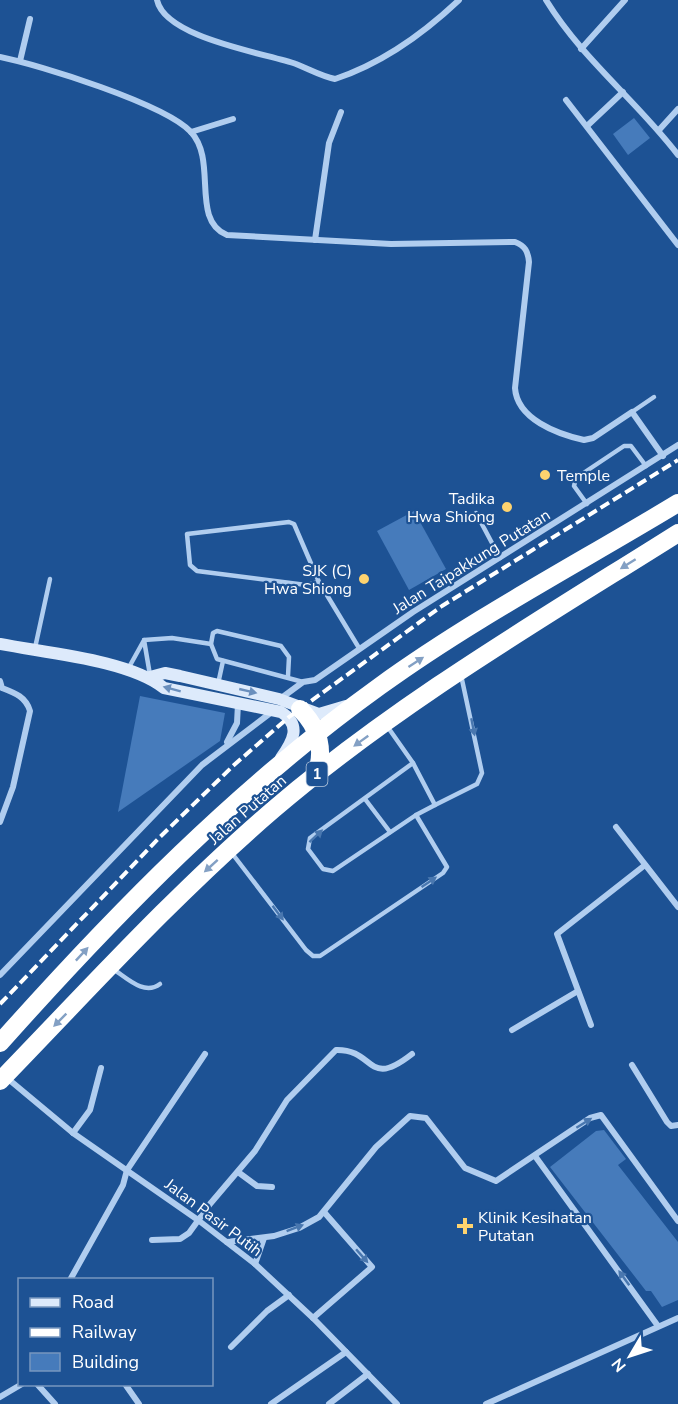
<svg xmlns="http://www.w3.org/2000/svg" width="678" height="1404" font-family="'Nunito Sans',sans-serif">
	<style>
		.building { fill: #467bbb }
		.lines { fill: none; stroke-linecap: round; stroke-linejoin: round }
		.lane { stroke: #b0cdef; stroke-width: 4.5 }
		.street { stroke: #b0cdef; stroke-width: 6 }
		.secondary { stroke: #ddeafb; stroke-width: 12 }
		.highway { stroke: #fff; stroke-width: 18 }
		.rail { stroke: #fff; stroke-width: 4; stroke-dasharray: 10 4.5; stroke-linecap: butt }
		.oneway { fill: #83a0c4 }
		.oneway2 { fill: #6a8fbd }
		.oneway3 { fill: #4977af }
		.poi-dot { fill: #fed36f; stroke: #1d5294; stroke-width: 2 }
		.labels { text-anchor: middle; stroke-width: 4.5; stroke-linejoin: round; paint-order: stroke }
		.shield { fill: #1d5294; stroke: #bbcbdf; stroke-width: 1.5 }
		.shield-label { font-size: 15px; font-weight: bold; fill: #fff }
		.poi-label { font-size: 16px; fill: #fff; stroke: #1d5294; text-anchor: start }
		.street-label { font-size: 16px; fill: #fff; stroke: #1d5294 }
	</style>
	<rect width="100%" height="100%" fill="#1d5294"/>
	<g class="building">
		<path d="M634,118l16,20 -22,17 -15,-21z"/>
		<path d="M414,511l32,58 -37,21 -32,-59z"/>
		<path d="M140,696l85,17 -5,28 -102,71z"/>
		<path d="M604,1130l22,29 -8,6 60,77v58l-16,7 -11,-16h-5l-96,-124 46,-36z"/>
	</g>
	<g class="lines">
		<g class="lane">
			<path d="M632,412l22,-15"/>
			<path d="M587,504l-13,-18 2,-8 48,-32h7l15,20"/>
			<path d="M476,513l24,45"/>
			<path d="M319,582l-13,3 -109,-14 -7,-6 -3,-31 102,-12 5,2 25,58 40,66"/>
			<path d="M144,640l28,-2 39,6"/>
			<path d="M144,640l6,35"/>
			<path d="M35,648l15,-69"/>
			<path d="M128,669l15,-27"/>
			<path d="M288,676l1,-19 -8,-11 -64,-15 -4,2 -2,11 6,15 86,23"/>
			<path d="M218,684l5,-23"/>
			<path d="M387,726l26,37 22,42 42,-21 5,-11 -21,-98"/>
			<path d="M365,799l25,33"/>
			<path d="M416,815l19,-10"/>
			<path d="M231,852l75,98 7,6h7l123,-83 4,-6 -31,-52 -83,56 -10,-2 -15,-20 2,-11 103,-75"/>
			<path d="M113,969c14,9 31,27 47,15"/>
		</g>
		<g class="street">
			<path d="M157,0c8,38 107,53 139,64 13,5 25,12 39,15 48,-16 88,-45 124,-79"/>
			<path d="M546,0c36,59 91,101 132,155"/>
			<path d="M581,49l44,-49"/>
			<path d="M0,57c40,8 165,47 191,75 27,29 -1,88 36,103l164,9 124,-2c10,4 13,9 14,20l-14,126c2,31 42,46 69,52l9,-2 39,-26 31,44"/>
			<path d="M20,61l10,-42"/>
			<path d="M566,100l112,145"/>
			<path d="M587,126l36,-34"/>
			<path d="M659,130l19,-21"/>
			<path d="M191,132l42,-13"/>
			<path d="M315,240l14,-97 12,-31"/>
			<path d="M0,681l2,7c13,5 24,9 28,23l-17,76 -13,35"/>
			<path d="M280,699l23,-17 12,-2 98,-68 265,-167"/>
			<path d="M227,742l10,-19 1,-19"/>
			<path d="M616,827l62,80"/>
			<path d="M0,975l202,-210 71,-54"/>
			<path d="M591,1025l-34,-91 88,-69"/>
			<path d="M512,1030l66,-39"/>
			<path d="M632,1065l35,57 4,4 7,-1"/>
			<path d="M7,1078l66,55 125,87 57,44 58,54 84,86"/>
			<path d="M73,1133l17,-23 11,-42"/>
			<path d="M535,1156l123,170"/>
			<path d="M238,1172l19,14 15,1"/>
			<path d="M152,1240l28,-1 9,-6 21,-29 45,-53 32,-51 49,-50c40,-1 30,40 76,4"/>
			<path d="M227,1242l47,-6 25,-8 20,-11 57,-70 34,-31 16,2 39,50 31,13 94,-63 11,-3 77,106"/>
			<path d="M255,1264l9,-26"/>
			<path d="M70,1280l53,-95 4,-15 78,-116"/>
			<path d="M313,1318l59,-51 -48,-55"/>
			<path d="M231,1347l36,-36 22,-16"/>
			<path d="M37,1384l18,20"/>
			<path d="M125,1384l14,20"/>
			<path d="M0,1397l22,-13"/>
			<path d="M271,1404l75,-52"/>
			<path d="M329,1404l39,-30"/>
			<path d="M486,1404l192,-86"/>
		</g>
		<g class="secondary">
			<path d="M0,644c46,9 129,16 164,44l117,24c21,13 12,29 0,46"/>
			<path d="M150,677l15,-4 15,3 99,23 40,15 27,-8"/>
		</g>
		<g class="highway">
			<path d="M300,709c19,19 25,40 16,66"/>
			<path d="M0,1043c116,-130 238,-255 380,-357 94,-68 199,-123 298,-183"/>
			<path d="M0,1081c89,-92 176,-188 274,-272 124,-106 266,-189 404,-276"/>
		</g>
		<path class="rail" d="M0,1004l160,-167 74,-72 55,-48 153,-111 236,-146"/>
	</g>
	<defs><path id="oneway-solid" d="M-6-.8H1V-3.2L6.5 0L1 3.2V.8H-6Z" transform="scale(1.5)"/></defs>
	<g class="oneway">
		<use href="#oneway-solid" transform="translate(628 564) rotate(148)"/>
		<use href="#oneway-solid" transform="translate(416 662) rotate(-33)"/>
		<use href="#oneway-solid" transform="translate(361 741) rotate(144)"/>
		<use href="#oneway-solid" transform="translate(211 866) rotate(138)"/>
		<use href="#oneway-solid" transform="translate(82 954) rotate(-47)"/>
		<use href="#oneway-solid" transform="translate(60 1020) rotate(135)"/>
	</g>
	<g class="oneway2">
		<use href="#oneway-solid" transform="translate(172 689) rotate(-165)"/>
		<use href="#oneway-solid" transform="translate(248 691) rotate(13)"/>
	</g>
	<g class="oneway3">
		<use href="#oneway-solid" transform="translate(473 727) rotate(79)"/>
		<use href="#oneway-solid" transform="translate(316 836) rotate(-43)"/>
		<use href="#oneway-solid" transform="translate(429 882) rotate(-34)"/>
		<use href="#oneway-solid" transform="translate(278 913) rotate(53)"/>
		<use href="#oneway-solid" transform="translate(584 1123) rotate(-32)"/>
		<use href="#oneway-solid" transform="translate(295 1228) rotate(-21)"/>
		<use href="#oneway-solid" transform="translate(362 1256) rotate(49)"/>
		<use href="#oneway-solid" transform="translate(624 1278) rotate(-126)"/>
	</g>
	<g class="poi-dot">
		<circle cx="545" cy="475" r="6"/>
		<circle cx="507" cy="507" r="6"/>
		<circle cx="364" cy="579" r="6"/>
		<path d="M462 1217h6v6h6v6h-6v6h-6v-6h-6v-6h6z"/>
	</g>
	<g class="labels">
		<rect class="shield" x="306.5" y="762" width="21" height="24" rx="4.5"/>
		<g class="shield-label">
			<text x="317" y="779">1</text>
		</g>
		<g class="poi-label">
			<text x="557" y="481">Temple</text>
			<text x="495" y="504" text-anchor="end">Tadika<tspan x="495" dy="18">Hwa Shiong</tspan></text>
			<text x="352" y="576" text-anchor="end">SJK (C)<tspan x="352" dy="18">Hwa Shiong</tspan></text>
			<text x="478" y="1223">Klinik Kesihatan<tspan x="478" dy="18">Putatan</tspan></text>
		</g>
		<g class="street-label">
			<text transform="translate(471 561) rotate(-32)" y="6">Jalan Taipakkung Putatan</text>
			<text transform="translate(247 809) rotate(-41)" y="6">Jalan Putatan</text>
			<text transform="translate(214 1217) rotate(37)" y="6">Jalan Pasir Putih</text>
		</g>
	</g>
	<rect x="18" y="1278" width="195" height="108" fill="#1d5294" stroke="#7797bf" stroke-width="1.5"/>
	<rect x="30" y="1298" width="30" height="9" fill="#ddeafb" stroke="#7797bf" stroke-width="1.5"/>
	<text x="72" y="1308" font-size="18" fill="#ffffff">Road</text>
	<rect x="30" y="1328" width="30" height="9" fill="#ffffff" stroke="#7797bf" stroke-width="1.5"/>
	<text x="72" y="1338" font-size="18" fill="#ffffff">Railway</text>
	<rect x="30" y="1353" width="30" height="18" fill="#467bbb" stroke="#7797bf" stroke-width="1.5"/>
	<text x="72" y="1368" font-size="18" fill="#ffffff">Building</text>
	<g transform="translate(630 1356) rotate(231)" stroke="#1d5294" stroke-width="4.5" paint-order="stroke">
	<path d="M0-4.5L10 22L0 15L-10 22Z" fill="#ffffff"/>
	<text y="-9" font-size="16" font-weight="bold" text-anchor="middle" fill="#ffffff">N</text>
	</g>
</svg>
